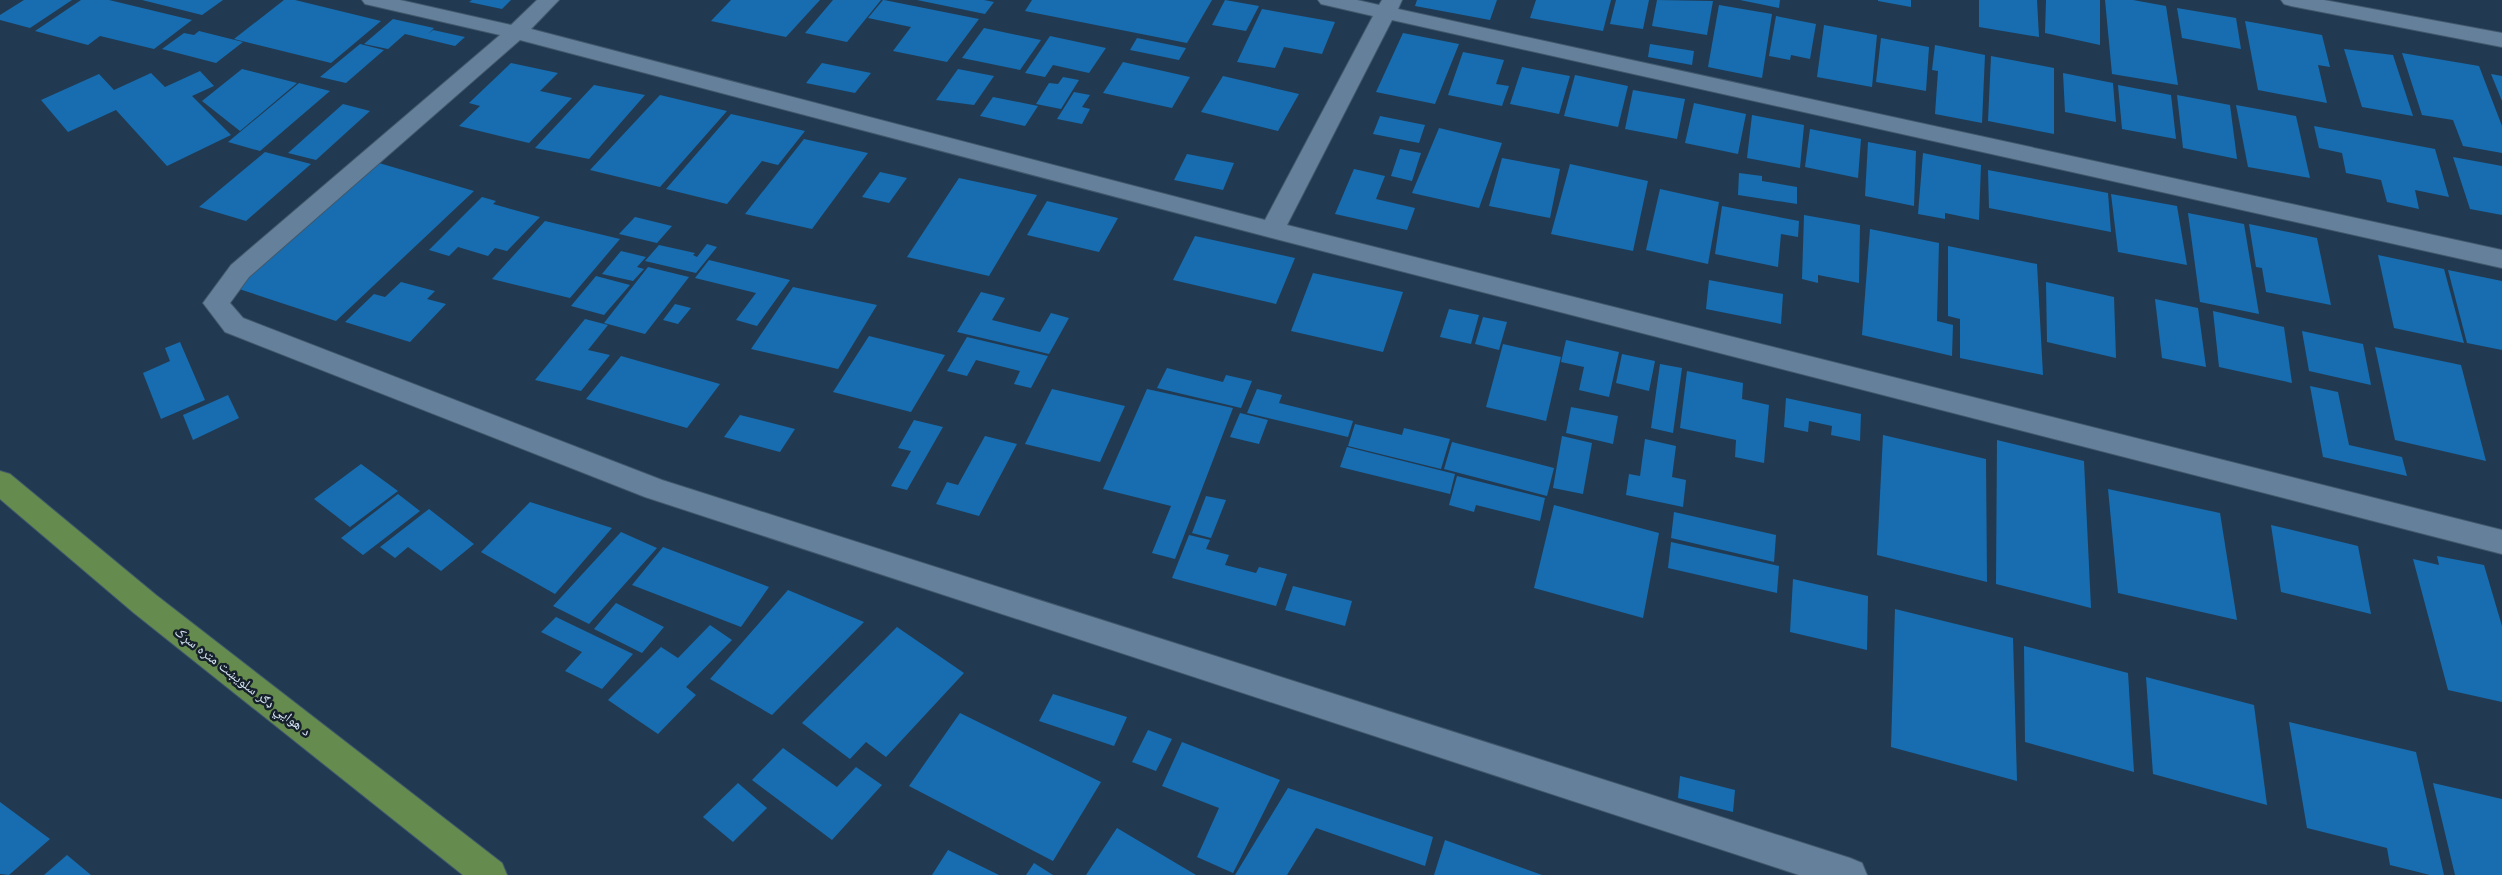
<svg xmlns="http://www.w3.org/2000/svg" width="2502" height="875" font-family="Jost,'Noto Naskh Arabic',sans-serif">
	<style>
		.building { fill: #176db0 }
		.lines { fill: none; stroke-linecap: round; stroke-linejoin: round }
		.minor-casing { stroke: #42586c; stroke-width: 2 }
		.major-casing { stroke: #42586c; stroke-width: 2 }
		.minor { fill: #65809b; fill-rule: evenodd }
		.major { fill: #668b4e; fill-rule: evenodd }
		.labels { text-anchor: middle; stroke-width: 5; stroke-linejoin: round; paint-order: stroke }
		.street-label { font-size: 14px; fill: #d7e6f5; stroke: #15202b }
	</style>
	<rect width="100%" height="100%" fill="#213a52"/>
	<g class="building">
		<path d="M24,0h48l-42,28 -30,-8v-5z"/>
		<path d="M81,0h28l83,20 -38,29 -54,-13 -12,9 -53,-14z"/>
		<path d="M142,0h81l-21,15z"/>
		<path d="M284,0h11l86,21 -50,42 -97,-24z"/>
		<path d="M472,0h39l-9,9 -33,-7z"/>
		<path d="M731,0h89l-34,37 -75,-16z"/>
		<path d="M833,0h48l-34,42 -42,-9z"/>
		<path d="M883,0h1l95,19 -32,43 -54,-11 18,-24 -43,-9z"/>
		<path d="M917,0h67l10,2 -9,12z"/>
		<path d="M1032,0h180l-25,43 -162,-32z"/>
		<path d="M1225,0l34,6 -13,25 -34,-6z"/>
		<path d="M1417,0h80l-7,20 -75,-14z"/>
		<path d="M1536,0h75l-8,31 -73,-13z"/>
		<path d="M1616,0h33l-6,29 -33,-5z"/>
		<path d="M1657,0l56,1 -6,34 -55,-9z"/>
		<path d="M1740,0h40l-1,8z"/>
		<path d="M1878,0h33v7l-33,-6z"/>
		<path d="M1979,0h58l2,37 -60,-10z"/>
		<path d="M2046,0h54v45l-55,-12z"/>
		<path d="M2105,0h28l33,6 12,79 -66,-11z"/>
		<path d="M1719,5l53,9 -10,64 -54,-11z"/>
		<path d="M2177,8l59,10 5,31 -59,-11z"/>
		<path d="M1262,9l73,13 -13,32 -38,-7 -9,21 -38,-6z"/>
		<path d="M1776,16l40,8 -6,35 -19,-4 -1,5 -21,-4z"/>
		<path d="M393,19l41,9 -6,6 5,-4 32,7 -10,9 -50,-12 -17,15 -24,-5z"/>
		<path d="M2245,21l77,14 8,32 -12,-2 9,38 -69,-13z"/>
		<path d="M1824,25l53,10 -5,52 -55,-10z"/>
		<path d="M984,28l57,12 -21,30 -58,-12z"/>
		<path d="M199,31l44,11 -27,21 -54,-14 22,-16 10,2z"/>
		<path d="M1403,33l56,11 -24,60 -59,-12z"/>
		<path d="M1050,36l56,12 -17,25 -36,-8 -8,12 -20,-4z"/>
		<path d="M1137,38l49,10 -7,12 -49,-10z"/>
		<path d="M1881,38l48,9 -3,44 -50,-9z"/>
		<path d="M360,44l24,6 -38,33 -26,-6z"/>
		<path d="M1650,44l44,7 -2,14 -44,-8z"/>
		<path d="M1935,45l50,10 -3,68 -47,-9 3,-43 -6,-1z"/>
		<path d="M2344,49l49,6 20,61 -51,-9z"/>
		<path d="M1463,52l41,8 -8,24 13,2 -7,20 -54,-11z"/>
		<path d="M2402,53l77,13 23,60v27l-39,-7 -10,-26 -31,-5z"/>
		<path d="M1991,56l63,12v66l-66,-13z"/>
		<path d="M1123,62l67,15 -18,31 -69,-15z"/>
		<path d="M511,63l47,10 -18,18 32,7 -43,45 -70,-17 21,-20 -11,-3z"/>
		<path d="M822,63l49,10 -16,20 -49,-10z"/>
		<path d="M1522,67l48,9 -11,38 -49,-10z"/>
		<path d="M242,69l55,14 -57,48 -38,-30z"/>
		<path d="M958,69l36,7 -20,29 -38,-5z"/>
		<path d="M200,71l14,15 -22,10 39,39 -64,31 -51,-56 -48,22 -27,-32 58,-26 15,16 37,-17 14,14z"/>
		<path d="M2063,73l50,10 3,39 -51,-10z"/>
		<path d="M2491,74l11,2v25z"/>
		<path d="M1575,75l53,11 -10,41 -54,-11z"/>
		<path d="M1223,76l76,18 -21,37 -77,-19z"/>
		<path d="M1063,77l16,3 -18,29 -25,-5 13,-21 9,1z"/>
		<path d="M299,83l31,8 -70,60 -32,-9z"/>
		<path d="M594,85l51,10 -56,64 -54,-11z"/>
		<path d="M2118,85l53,10 5,44 -54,-10z"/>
		<path d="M1633,90l52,9 -8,40 -52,-10z"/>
		<path d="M1074,92l16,3 -8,12 8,2 -8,15 -25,-5z"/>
		<path d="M660,95l67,16 -67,76 -70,-17z"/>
		<path d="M2177,95l53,10 7,54 -54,-11z"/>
		<path d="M993,97l45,9 -13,20 -45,-10z"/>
		<path d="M1694,103l52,11 -8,40 -53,-11z"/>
		<path d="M343,104l27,7 -54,49 -28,-7z"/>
		<path d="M2236,105l60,11 14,62 -62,-11z"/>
		<path d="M731,114l74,17 -27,34 -16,-4 -35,43 -61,-15z"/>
		<path d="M1752,115l52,10 -4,43 -53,-10z"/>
		<path d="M1380,116l45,9 -6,18 -46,-9z"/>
		<path d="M2314,126l121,23 14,48 -34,-7 4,19 -32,-7 -6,-22 -35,-7 -4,-20 -23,-5z"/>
		<path d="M1439,128l63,15 -23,65 -67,-15z"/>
		<path d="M1810,129l51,10 -3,39 -53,-11z"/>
		<path d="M804,139l64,14 -56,76 -67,-15z"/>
		<path d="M1868,142l48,9 -2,55 -49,-10z"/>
		<path d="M1400,149l21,4 -9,28 -21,-5z"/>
		<path d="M265,152l46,12 -65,57 -47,-14z"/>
		<path d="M1923,153l58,12 -2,55 -34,-7v6l-27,-5z"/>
		<path d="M1187,154l47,9 -11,27 -49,-10z"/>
		<path d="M2453,157l49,9v49l-32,-6z"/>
		<path d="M1502,158l58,11 -10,49 -61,-12z"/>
		<path d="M379,163l95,28 -138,130 -100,-33z"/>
		<path d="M1570,164l78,17 -15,70 -82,-17z"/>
		<path d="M1354,169l31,7 -9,23 39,9 -8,22 -72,-16z"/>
		<path d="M1988,170l120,23 3,39 -122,-24z"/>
		<path d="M880,172l27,6 -18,25 -27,-6z"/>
		<path d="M1739,173l23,3v5l35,6v17l-59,-9z"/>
		<path d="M959,178l78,17 -48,81 -82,-19z"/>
		<path d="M1660,189l59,13 -11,62 -62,-14z"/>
		<path d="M2111,194l66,12 10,59 -69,-13z"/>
		<path d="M482,197l14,4 -3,3 47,13 -33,34 -12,-3 -7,8 -30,-9 -9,9 -20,-6z"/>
		<path d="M1047,201l71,17 -19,34 -72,-17z"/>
		<path d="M1722,206l77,15 -1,16 -17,-3 -3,33 -63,-13z"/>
		<path d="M2188,213l56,11 15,90 -59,-12z"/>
		<path d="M1804,215l56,10 -1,58 -41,-8v8l-16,-4z"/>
		<path d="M635,217l37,9 -15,17 -38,-9z"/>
		<path d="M545,221l75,18 -50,59 -78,-19z"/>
		<path d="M2249,224l68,14 14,67 -65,-13 -4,-24 -6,-1z"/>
		<path d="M1870,229l69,14 -2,78 16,4 -1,31 -90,-21z"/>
		<path d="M1195,236l100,22 -19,46 -103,-24z"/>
		<path d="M707,244l10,3 -21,26 -51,-12 14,-16 36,8 -2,2 4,2z"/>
		<path d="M1948,246l89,18 6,111 -83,-17v-39l-12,-3z"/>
		<path d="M621,251l25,6 -9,10 7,2 -11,12 -31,-7z"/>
		<path d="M2378,255l66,14 20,74 -70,-15z"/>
		<path d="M709,260l81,20 -33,46 -21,-6 20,-27 -61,-15z"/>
		<path d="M648,267l41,10 -44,57 -41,-11z"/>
		<path d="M2448,270l54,11v69l-35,-7z"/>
		<path d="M1313,273l90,19 -20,60 -92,-21z"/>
		<path d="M596,276l34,9 -26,30 -33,-9z"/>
		<path d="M1709,280l74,14 -2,30 -75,-15z"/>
		<path d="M401,282l34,9 -8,8 19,5 -36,38 -65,-20 29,-28 11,3z"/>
		<path d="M2046,282l68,15 2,61 -69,-16z"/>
		<path d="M793,287l84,18 -39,64 -87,-20z"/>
		<path d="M981,292l24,6 -13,22 48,12 11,-19 18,5 -20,36 -92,-22z"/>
		<path d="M2155,299l43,9 8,59 -44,-9z"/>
		<path d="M675,304l16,4 -13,16 -15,-4z"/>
		<path d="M1449,309l30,6 -8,29 -31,-7z"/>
		<path d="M2213,311l71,16 8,56 -73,-16z"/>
		<path d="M1483,317l24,5 -8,28 -24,-6z"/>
		<path d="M585,319l23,6 -20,25 22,5 -29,36 -46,-11z"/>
		<path d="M2302,331l61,13 8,41 -62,-14z"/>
		<path d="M869,336l76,19 -34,57 -78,-20z"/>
		<path d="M967,337l81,19 -17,32 -17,-4 6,-13 -44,-11 -9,16 -20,-5z"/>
		<path d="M1566,340l53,12 -10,45 -30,-7 5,-23 -23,-5z"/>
		<path d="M180,342l25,58 -44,19 -18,-46 27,-12 -5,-13z"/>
		<path d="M1503,344l58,13 -15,64 -60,-14z"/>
		<path d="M2375,347l86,18 25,96 -91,-21z"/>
		<path d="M1622,354l33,7 -6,30 -33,-8z"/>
		<path d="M621,356l99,28 -33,44 -101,-29z"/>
		<path d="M1660,364l22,4 -9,65 -22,-5z"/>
		<path d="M1167,368l56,14 3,-7 26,6 -11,27 -84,-20z"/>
		<path d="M1687,371l56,12 -1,16 27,6 -5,58 -29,-6 1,-17 -56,-12z"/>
		<path d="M2310,386l28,6 11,53 53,12 5,19 -84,-19z"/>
		<path d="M1052,389l73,17 -25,56 -75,-18z"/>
		<path d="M1147,389l86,19 -58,151 -23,-6 19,-47 -68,-17z"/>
		<path d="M1257,389l25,6 -3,8 74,18 -5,16 -101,-24z"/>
		<path d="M228,395l11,23 -46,22 -10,-25z"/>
		<path d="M1786,398l75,16 -1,27 -29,-6 1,-9 -23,-5 -1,11 -24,-5z"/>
		<path d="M1571,407l47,9 -5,28 -47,-11z"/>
		<path d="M1240,413l28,7 -9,24 -29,-7z"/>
		<path d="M740,415l55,14 -15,23 -56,-15z"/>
		<path d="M914,420l29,7 -36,63 -16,-4 20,-35 -13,-3z"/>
		<path d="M1355,424l47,11 2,-7 46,11 -9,30 -93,-23z"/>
		<path d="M1883,435l103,24 1,123 -110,-27z"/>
		<path d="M985,436l32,8 -38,72 -43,-12 11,-22 11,3z"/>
		<path d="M1562,436l30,7 -9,51 -30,-6z"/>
		<path d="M1645,439l31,7 -4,31 14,3 -3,27 -57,-12 3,-21 11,2z"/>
		<path d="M1997,440l87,21 7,147 -95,-24z"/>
		<path d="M1452,442l102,26 -7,28 -103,-27z"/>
		<path d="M1347,447l108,27 -5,20 -110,-27z"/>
		<path d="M361,464l37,27 -48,36 -36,-28z"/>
		<path d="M1457,476l88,22 -5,23 -64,-16 -2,7 -25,-7z"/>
		<path d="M2108,489l112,24 17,107 -119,-27z"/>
		<path d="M398,494l22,17 -57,44 -22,-17z"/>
		<path d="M1206,496l20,4 -15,38 -19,-5z"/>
		<path d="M530,502l82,26 -57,66 -74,-42z"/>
		<path d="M1554,505l105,28 -16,85 -109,-30z"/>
		<path d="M429,509l45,35 -33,27 -33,-24 -13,11 -15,-11z"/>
		<path d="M1674,512l102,23 -2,27 -103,-24z"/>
		<path d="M2271,525l87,21 13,68 -90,-22z"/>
		<path d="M621,532l36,16 -68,76 -36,-18z"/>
		<path d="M1189,535l21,5 -4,9 23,6 -4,10 31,8 3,-6 28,7 -11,32 -104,-28z"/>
		<path d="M1671,542l108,24 -2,27 -109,-25z"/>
		<path d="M663,547l106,40 -28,40 -109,-42z"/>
		<path d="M2437,556l47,9 18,61v76l-54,-12 -35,-131 26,6z"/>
		<path d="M1793,579l75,17 -1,54 -77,-18z"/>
		<path d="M1293,586l59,15 -7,25 -60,-16z"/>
		<path d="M788,590l76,32 -92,93 -62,-36z"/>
		<path d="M616,603l48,24 -22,26 -48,-24z"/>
		<path d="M1895,609l118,29 4,143 -126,-34z"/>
		<path d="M556,617l77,37 -31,35 -37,-18 17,-19 -41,-20z"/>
		<path d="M710,625l22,15 -46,47 10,8 -38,39 -50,-34 53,-53 17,11z"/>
		<path d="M897,627l67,46 -78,84 -20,-15 -16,17 -48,-36z"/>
		<path d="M2024,646l104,27 6,99 -109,-30z"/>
		<path d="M2146,677l108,28 13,100 -114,-31z"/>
		<path d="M1053,694l74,23 -13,29 -75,-25z"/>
		<path d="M960,713l141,69 -48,79 -144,-75z"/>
		<path d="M2289,722l127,30 28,123h-14l-40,-10 -3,-17 -80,-20z"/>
		<path d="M1148,730l24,9 -16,32 -24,-9z"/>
		<path d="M1182,742l98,38 -47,93 -36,-16 22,-49 -57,-22z"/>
		<path d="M783,748l54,39 19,-20 26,18 -50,55 -80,-60z"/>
		<path d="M1680,776l55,14 -2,22 -55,-14z"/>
		<path d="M738,783l29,25 -34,34 -30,-25z"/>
		<path d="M2433,783l69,16v76h-47z"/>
		<path d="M1288,788l145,49 -8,29 -109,-38 -29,47h-52z"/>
		<path d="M0,802l50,37 -41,36 -9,-1z"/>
		<path d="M1117,828l79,47h-110z"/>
		<path d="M1445,840l97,35h-108z"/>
		<path d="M948,850l51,25h-67z"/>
		<path d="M67,855l24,20h-47z"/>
		<path d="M1034,863l19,12h-27z"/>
	</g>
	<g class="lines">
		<defs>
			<g id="minor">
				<path d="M362,0h38l111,25 26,-25h22l-28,29 734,191 108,-204 -52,-12 -3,-4h39l22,5 3,-5h20l-4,9 1104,241v18l-1110,-248 -105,205 1215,305v24l-1230,-316 -752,-198 -271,237 -19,26 13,15 419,162 1188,378 12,5 5,12h-68l-1154,-378 -420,-165 -22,-29 28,-38 269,-230 -135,-31z"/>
				<path d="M2281,0h43l178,33v14l-211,-41 -7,-2z"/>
			</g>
			<path id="major" d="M0,471l10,3 146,121 346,268 5,12h-44l-329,-262 -134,-114z"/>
		</defs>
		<use href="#minor" class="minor-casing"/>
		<use href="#major" class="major-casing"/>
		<use href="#minor" class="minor"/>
		<use href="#major" class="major"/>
	</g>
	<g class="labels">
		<g class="street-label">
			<text transform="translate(243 681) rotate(38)" y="5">د هوايي ډګر سلویښت متره سړک</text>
		</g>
	</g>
</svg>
